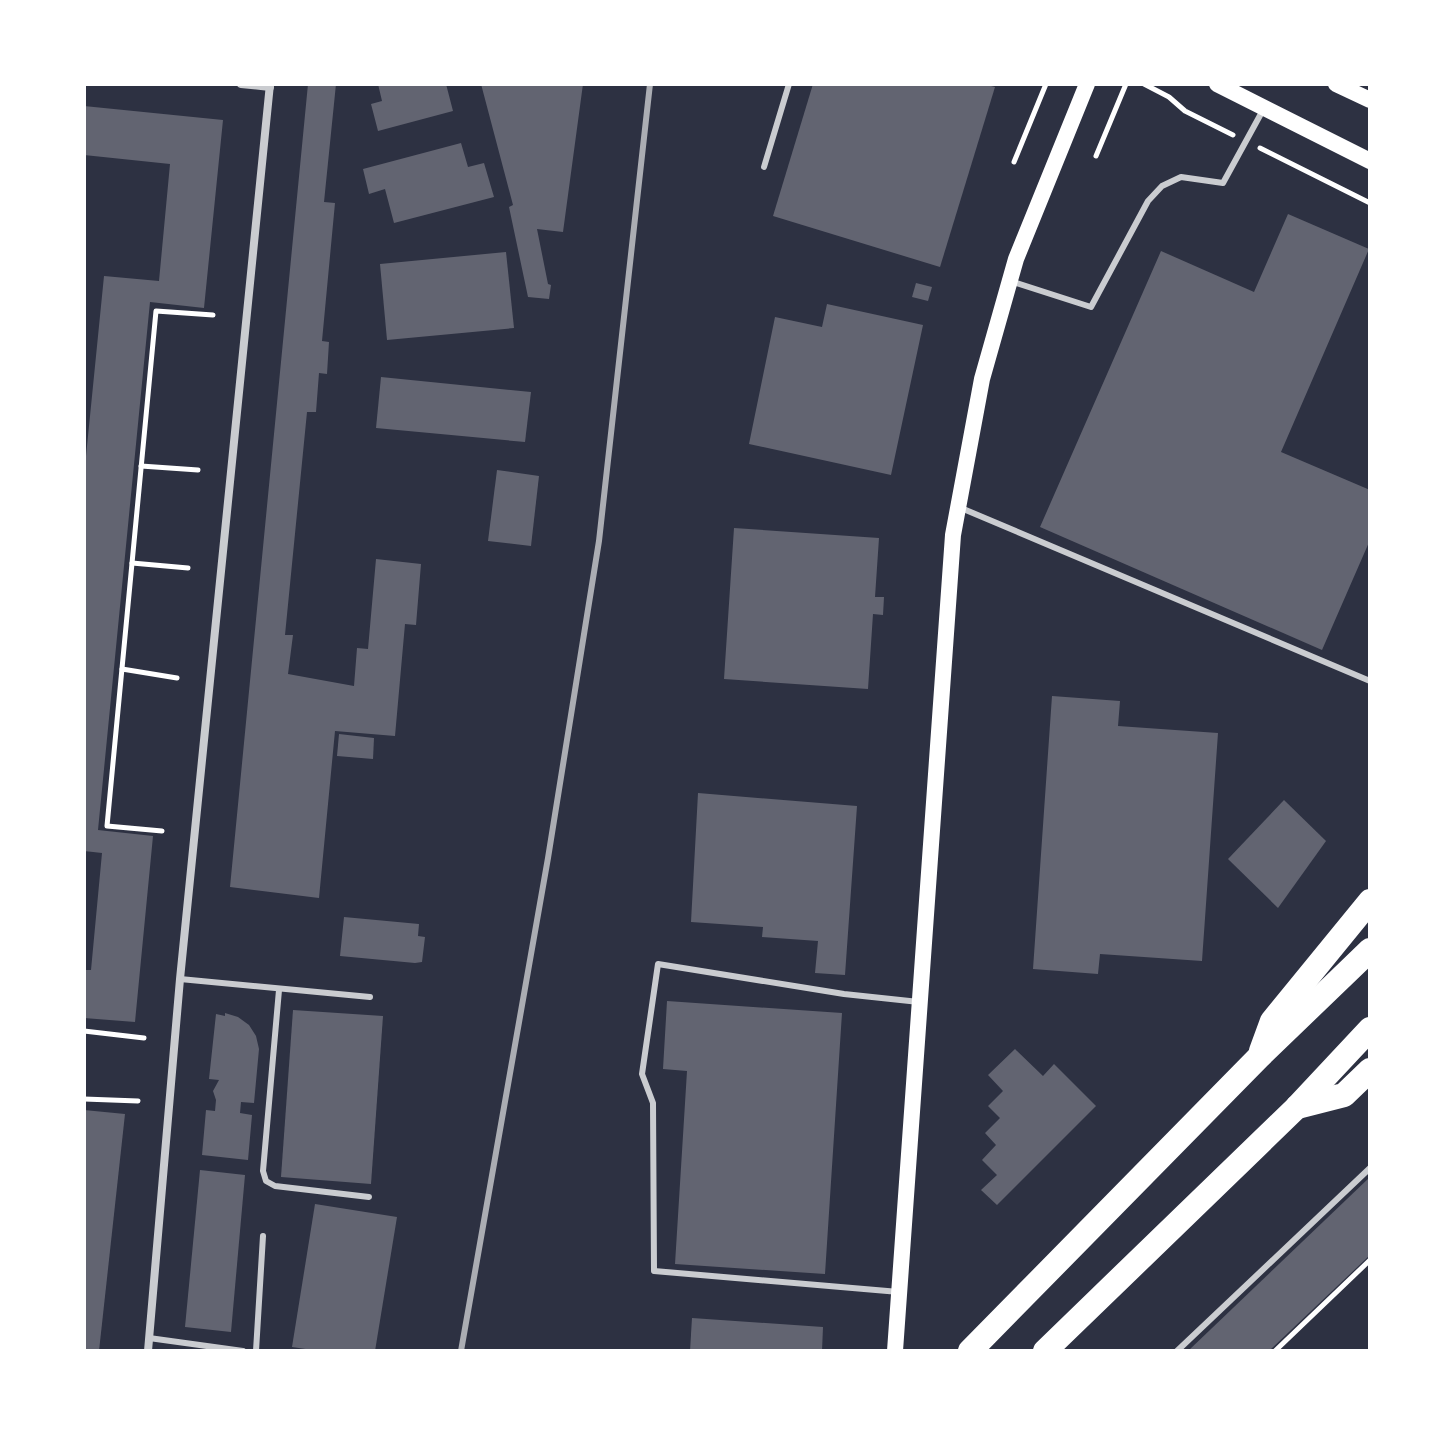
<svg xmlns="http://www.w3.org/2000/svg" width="1454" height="1435" font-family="Cabin,sans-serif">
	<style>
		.building { fill: #626471 }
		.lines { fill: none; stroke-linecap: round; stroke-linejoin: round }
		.path { stroke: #fff; stroke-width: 5 }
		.service { stroke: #caccd0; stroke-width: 6 }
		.minor { stroke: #caccd0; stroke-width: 8 }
		.secondary { stroke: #fff; stroke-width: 16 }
		.motorway { stroke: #fff; stroke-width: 24 }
		.rail { stroke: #abadb3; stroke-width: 6 }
	</style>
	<rect width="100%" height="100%" fill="#2d3142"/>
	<g class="building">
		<path d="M308,84h28l-12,118 11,1 -13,138 7,1 -2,32 -8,-1 -3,39h-9l-22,223h8l-5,39 66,12 3,-38 11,1 8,-90 45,5 -5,61 -11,-1 -10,112 -60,-5 -16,167 -89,-11z"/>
		<path d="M378,84h68l7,27 -75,20 -7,-27 11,-3z"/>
		<path d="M481,84h102l-20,148 -26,-3 11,55 3,1 -2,14 -21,-2 -19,-90 4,-2z"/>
		<path d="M813,84h170l12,3 -55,180 -167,-51z"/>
		<path d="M84,106l139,14 -19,188 -54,-6 -52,528 55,6 -18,186 -51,-4v-48h7l11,-117 -18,-2v-375l20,-200 55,5 11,-117 -86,-9z"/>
		<path d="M461,143l7,24 16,-4 10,34 -100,26 -9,-34 -16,5 -6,-25z"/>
		<path d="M1288,214l81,35 -88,203 89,38v50l-48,110 -282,-123 121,-276 93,41z"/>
		<path d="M506,252l8,76 -127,12 -7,-76z"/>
		<path d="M916,283l16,4 -4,14 -16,-4z"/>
		<path d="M827,304l96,21 -32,150 -142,-31 26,-127 47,10z"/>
		<path d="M381,377l150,15 -6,50 -149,-14z"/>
		<path d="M497,470l42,6 -8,70 -43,-5z"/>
		<path d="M734,528l145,10 -4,59h9l-1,18 -10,-1 -5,75 -144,-10z"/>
		<path d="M1052,696l68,5 -2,25 100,7 -16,228 -102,-7 -2,20 -65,-5z"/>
		<path d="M339,734l35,4 -1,21 -36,-3z"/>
		<path d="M698,793l159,13 -12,169 -30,-2 3,-32 -56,-4 1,-10 -72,-5z"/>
		<path d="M1284,800l42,41 -48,67 -50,-49z"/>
		<path d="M344,917l75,7 -1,12 7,1 -3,25 -7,1 -75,-7z"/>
		<path d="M667,1001l175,12 -17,261 -150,-10 12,-193 -24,-2z"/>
		<path d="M293,1010l90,6 -12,168 -90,-7z"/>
		<path d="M225,1013l13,4 11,8 7,11 3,13 -5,54 -13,-1 -1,11 12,2 -4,45 -46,-5 4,-45 9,1 1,-11 -3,-9 6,-11 -10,-1 7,-65 9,2z"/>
		<path d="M1015,1049l28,27 11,-12 42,42 -99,99 -16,-15 16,-15 -15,-15 14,-15 -11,-12 15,-15 -12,-12 15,-15 -15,-16z"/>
		<path d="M84,1110l41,4 -26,237h-15z"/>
		<path d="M200,1170l45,5 -14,157 -46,-5z"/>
		<path d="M1370,1177v78l-101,96h-81z"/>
		<path d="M315,1204l82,13 -22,134h-56l-27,-4z"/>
		<path d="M692,1318l131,9 -1,24h-132z"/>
	</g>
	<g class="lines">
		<g class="path">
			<path d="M1144,84l25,13 16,14 48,24"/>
			<path d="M1260,148l110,55"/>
			<path d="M1096,156l30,-72"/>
			<path d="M1014,162l32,-78"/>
			<path d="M141,466l57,4"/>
			<path d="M132,563l56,5"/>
			<path d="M122,669l55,9"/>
			<path d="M162,831l-55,-5 49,-515 57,4"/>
			<path d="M84,1031l60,7"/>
			<path d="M84,1099l54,2"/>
			<path d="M1275,1351l95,-91"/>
		</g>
		<g class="service">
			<path d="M764,167l25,-83"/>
			<path d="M1013,282l78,25 57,-106 14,-15 19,-9 42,6 40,-73"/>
			<path d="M961,508l409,173"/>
			<path d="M180,979l190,18"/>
			<path d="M279,990l-16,181 3,10 9,5 94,11"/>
			<path d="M899,1292l-245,-21 -1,-168 -11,-29 16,-110 186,30 75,8"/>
			<path d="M149,1338l94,13"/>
			<path d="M256,1351l7,-115"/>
			<path d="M1177,1351l193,-183"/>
		</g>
		<g class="minor">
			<path d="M241,84l29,3"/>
			<path d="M148,1351l32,-372 90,-895"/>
		</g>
		<g class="secondary">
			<path d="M1217,84l153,77"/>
			<path d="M1336,84l34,16"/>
			<path d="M895,1351l58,-816 29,-156 34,-120 71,-175"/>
		</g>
		<g class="motorway">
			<path d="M1261,1051l11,-30 98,-120"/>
			<path d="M1297,1107l47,-12 26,-25"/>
			<path d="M970,1351l289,-294 111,-107"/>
			<path d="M1045,1351l252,-244 73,-78"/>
		</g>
		<path class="rail" d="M461,1351l87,-493 51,-317 51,-457"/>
	</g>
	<rect width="1454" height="1435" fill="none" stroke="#ffffff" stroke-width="172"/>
</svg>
